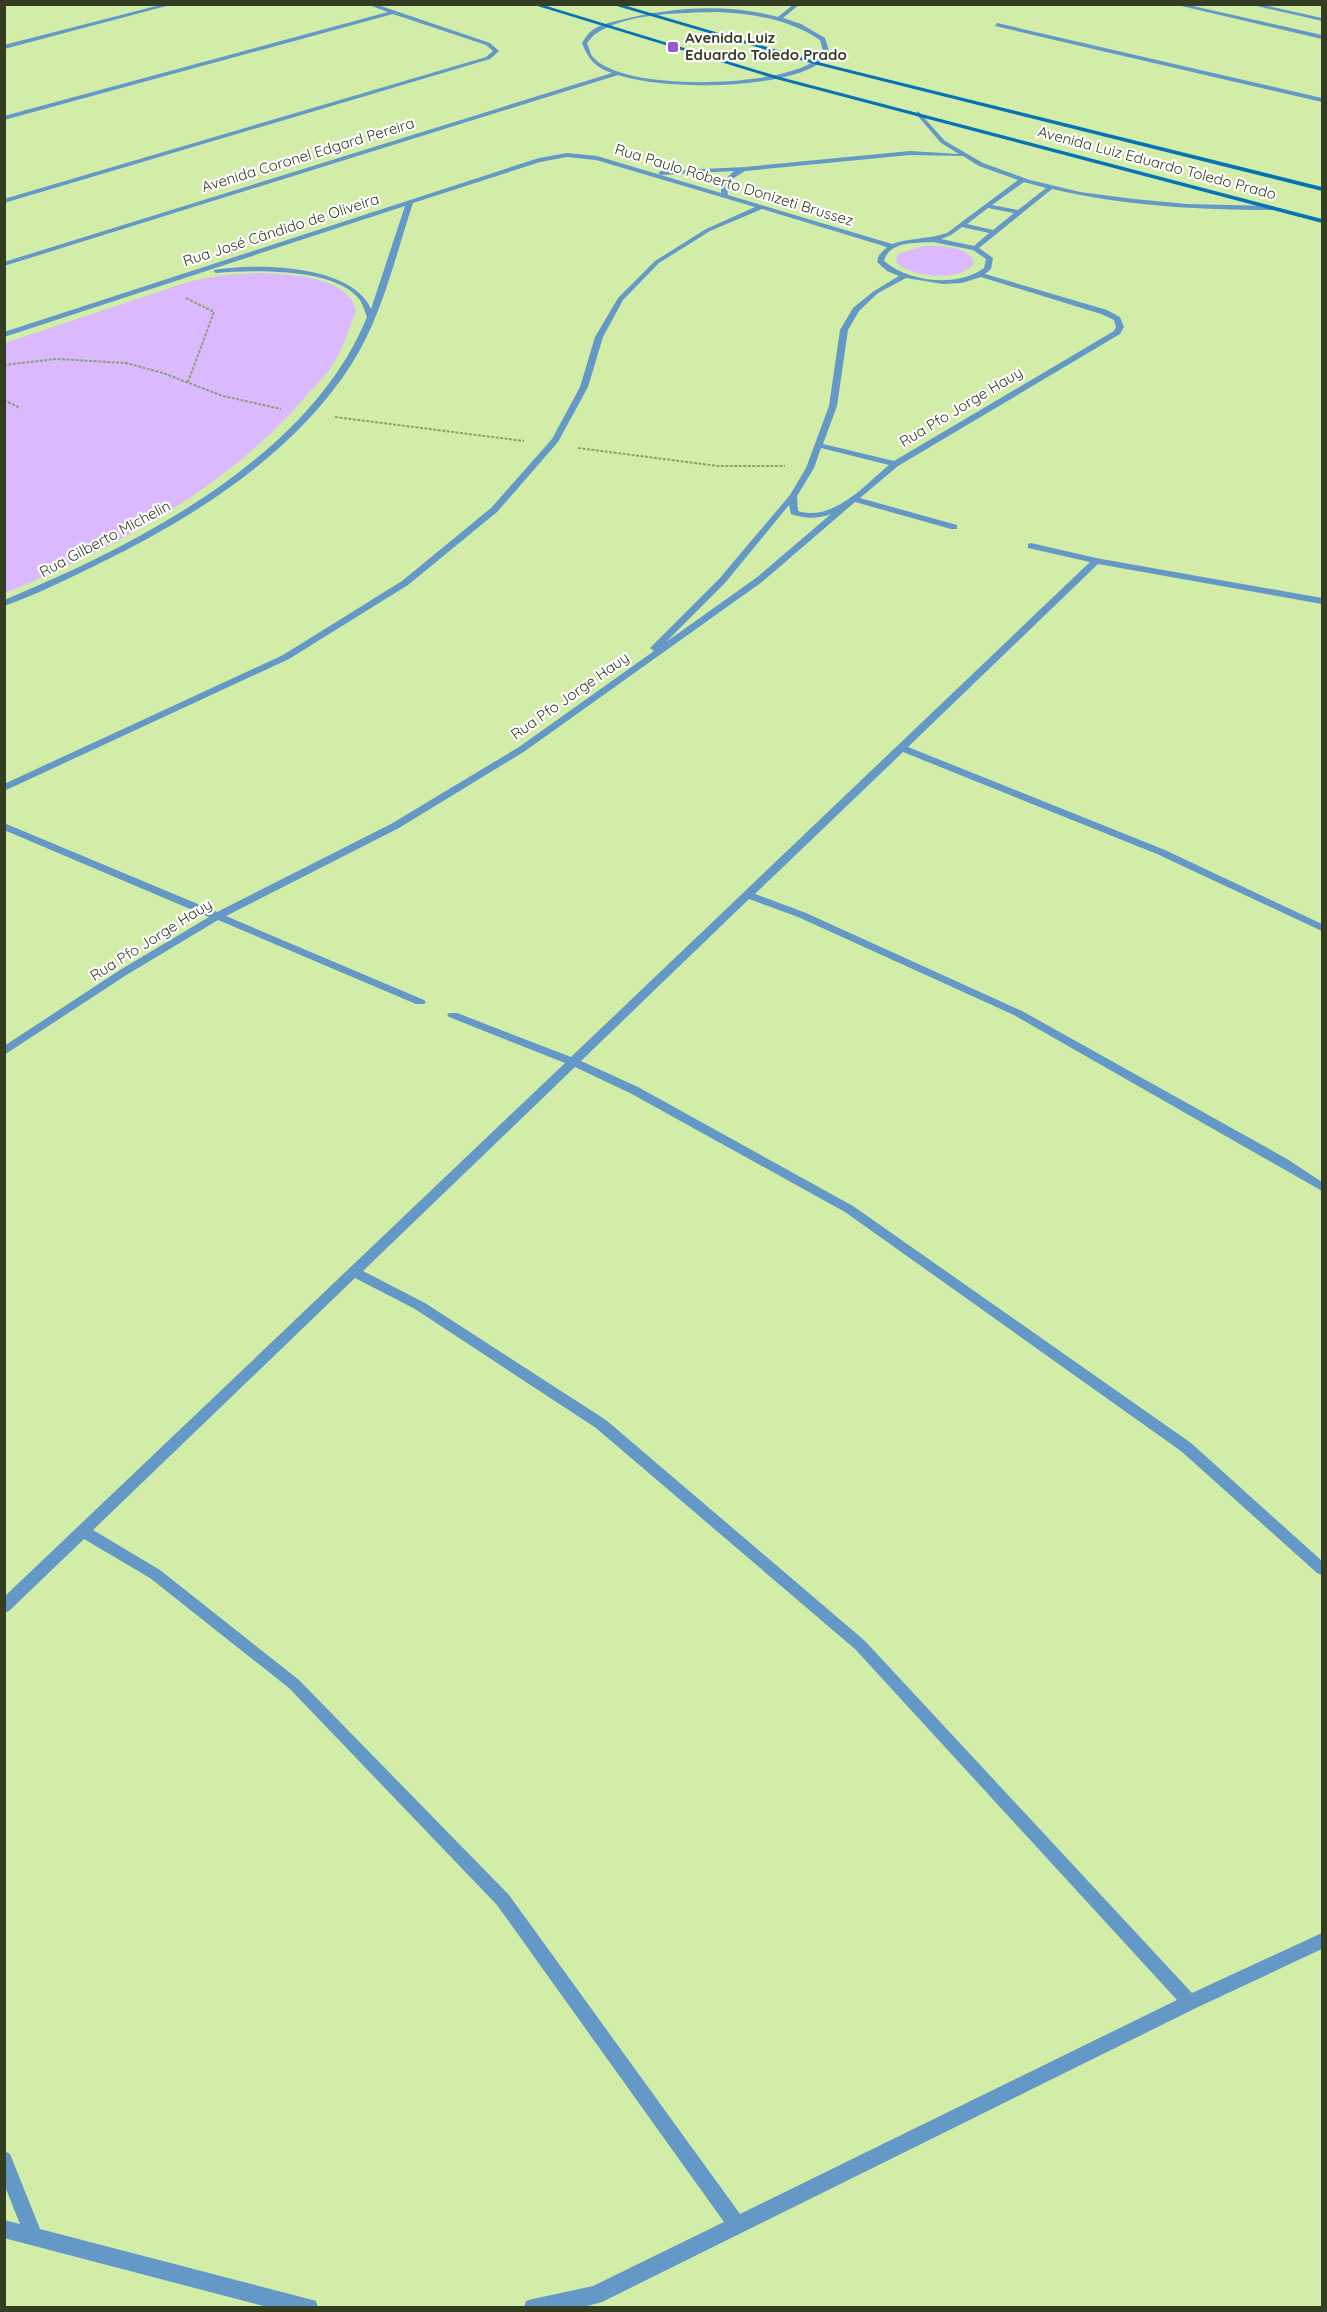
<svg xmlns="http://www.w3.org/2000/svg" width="1327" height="2312" font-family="Quicksand,sans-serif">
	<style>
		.green { fill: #dab9ff }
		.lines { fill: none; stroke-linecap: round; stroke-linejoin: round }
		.path { stroke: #8ba06c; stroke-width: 2; stroke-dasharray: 3 1.5; stroke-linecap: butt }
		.service { fill: #6398c7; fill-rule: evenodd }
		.minor { fill: #6398c7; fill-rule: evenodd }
		.secondary { fill: #0772b6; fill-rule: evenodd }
		.poi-dot { fill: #995ad1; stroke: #fff; stroke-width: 2 }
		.labels { text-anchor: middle; stroke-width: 4.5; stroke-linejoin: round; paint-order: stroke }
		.far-poi-label { font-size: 15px; font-weight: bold; fill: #323d21; stroke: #fff; text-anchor: start }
		.far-street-label { font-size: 15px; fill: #323d21; stroke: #fff }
	</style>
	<rect width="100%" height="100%" fill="#d1eda7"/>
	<g class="green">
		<path d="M923,246c15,0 47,-1 51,17 -12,19 -64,15 -78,-1l2,-8z"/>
		<path d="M260,273c28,1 89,3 96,38 -7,17 -12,35 -21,50 -7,13 -19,24 -29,35 -76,91 -193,153 -301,197v-250l186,-62 33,-6z"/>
	</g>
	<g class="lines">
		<g class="path">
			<path d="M186,298l28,14 -26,70"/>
			<path d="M4,365l52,-6 70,4 37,10 60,23 58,13"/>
			<path d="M4,400l16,8"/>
			<path d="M335,417l189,24"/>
			<path d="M578,448l140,18h67"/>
		</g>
		<g class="service">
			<path d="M1248,4h11l63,14v3z"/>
			<path d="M997,23l325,75v4l-327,-76z"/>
		</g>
		<g class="minor">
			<path d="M164,4h10l-170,45v-4z"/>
			<path d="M366,4h9l115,39 9,8 -9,8 -486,144v-4l482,-142 7,-6 -7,-6 -93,-31 -389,106v-4l384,-104z"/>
			<path d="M794,4h6l-17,14 18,6 24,14 4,13c-4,5 -7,11 -12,14 -42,25 -153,25 -199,10l-614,191v-4l608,-189c-16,-5 -24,-14 -30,-30 2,-3 5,-8 8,-11 8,-7 21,-10 31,-12 50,-13 107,-17 157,-3zM717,12c37,2 72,7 103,28l3,11c-3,4 -5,8 -9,10 -35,26 -193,32 -222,-5 -2,-3 -3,-9 -5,-13 3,-3 6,-8 10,-10 29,-20 85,-20 120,-21z"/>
			<path d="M1173,4h11l138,31v4z"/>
			<path d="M918,111l27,30 38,22 47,17 50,12 54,7 53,5 86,2 3,2 -3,2c-74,0 -148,-4 -221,-21l-73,59 14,10 -2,11 -6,5 122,36 13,7 4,10 -4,7 -222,132 -38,32 97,27v4h-6l-96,-27 -93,80 -237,169 -126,77 -173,88 198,84 2,2 -2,2h-8l-198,-84 -90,54 -124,81v-9l116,-76 89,-53 -205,-87v-7l213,89 174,-88 128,-77 135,-96 -4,-3 69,-69 71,-84 16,-27 23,-62 11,-76 13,-22 21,-17 25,-15 -12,-5 -10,-9 2,-7 8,-8 -125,-38 -52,22 -51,32 -36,37 -20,37 -15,50 -30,55 -61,70 -89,73 -119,74 -285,132v-7l279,-129 119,-74 89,-73 61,-69 28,-52 15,-50 23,-39 37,-37 51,-32 49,-22 -159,-47 -29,-3 -27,5 -127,41c-18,54 -31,114 -62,162 -62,96 -170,160 -271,208 -25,12 -50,24 -76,33v-6c133,-55 306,-143 363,-283 -2,-5 -4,-12 -7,-17 -25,-33 -107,-30 -144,-27l-2,-1v-2c41,-7 138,-6 157,39l34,-103 -401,131v-5l535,-174 28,-5 30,3 124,37v-10l13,-12 -73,4 -3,-2 3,-2 84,-4 165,-16 49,3 -18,-11 -25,-29zM910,155l53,1 16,10 39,14 -71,53c-18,6 -37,5 -55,11l-164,-49 -1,-8 2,-6 16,-10zM1024,182l22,6 -28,22 -26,-5zM988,208l26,5 -21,17 -26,-6zM962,227l27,6 -15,13 -33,-7 10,-4zM933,242l40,8 13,9 -2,9c-27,20 -75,14 -100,-7 5,-20 32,-18 49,-19zM981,277l120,37 13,6 2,7 -2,4 -220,130 -71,-17 14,-38 11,-76 11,-19 19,-18 28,-15 37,6 19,-1zM821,448l68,17c-24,20 -56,57 -91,46l-1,-15 17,-28zM789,505l2,9c15,5 26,5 40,0l-75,64 -90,64 59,-59z"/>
			<path d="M1031,543l65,15 226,40v6l-224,-40 -190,183 257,103 157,74v7l-165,-77 -254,-102 -148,142 51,19 216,98 265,148 35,23v9l-308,-176 -216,-98 -49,-18 -168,162 57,26 215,119 338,237 131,118v14l-5,-2 -136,-122 -336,-239 -215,-119 -55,-26 -212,204 62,32 181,117 259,221 327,352 130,-60v16l-126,59 -594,294 -22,6h-56l2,-7 7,-2 60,-13 131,-64 -227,-317 -208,-217 -139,-110 -66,-39 -75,72 -5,2v-16l561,-534 -116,-46 -2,-2 2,-2h8l114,44 519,-495 -62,-14v-4zM355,1278l60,31 181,119 259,221 322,351 -437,214 -231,-319 -210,-215 -139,-110 -67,-40z"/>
			<path d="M4,2151l6,3 30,75 269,70 7,2 2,7h-47l-267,-70v-18l16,4 -16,-40z"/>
		</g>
		<g class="secondary">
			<path d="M531,4h9l240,73 542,142v4l-546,-144z"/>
			<path d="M610,4h10l198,58 504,125v4l-508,-127z"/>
		</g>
	</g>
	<rect class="poi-dot" x="667" y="41" width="12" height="12" rx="3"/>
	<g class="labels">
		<g class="far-poi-label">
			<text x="685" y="43">Avenida Luiz<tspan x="685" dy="17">Eduardo Toledo Prado</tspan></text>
		</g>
		<g class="far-street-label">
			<text transform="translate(308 155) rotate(-17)" y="5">Avenida Coronel Edgard Pereira</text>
			<text transform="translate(1157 163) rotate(15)" y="5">Avenida Luiz Eduardo Toledo Prado</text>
			<text transform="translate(734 185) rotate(17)" y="5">Rua Paulo Roberto Donizeti Brussez</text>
			<text transform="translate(281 230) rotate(-18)" y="5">Rua José Cândido de Oliveira</text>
			<text transform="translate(961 407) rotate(-31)" y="5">Rua Pfo Jorge Hauy</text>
			<text transform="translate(105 539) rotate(-28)" y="5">Rua Gilberto Michelin</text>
			<text transform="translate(570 696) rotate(-35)" y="5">Rua Pfo Jorge Hauy</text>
			<text transform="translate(151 940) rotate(-32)" y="5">Rua Pfo Jorge Hauy</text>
		</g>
	</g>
	<rect width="1327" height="2312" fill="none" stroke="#323d21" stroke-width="12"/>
</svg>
